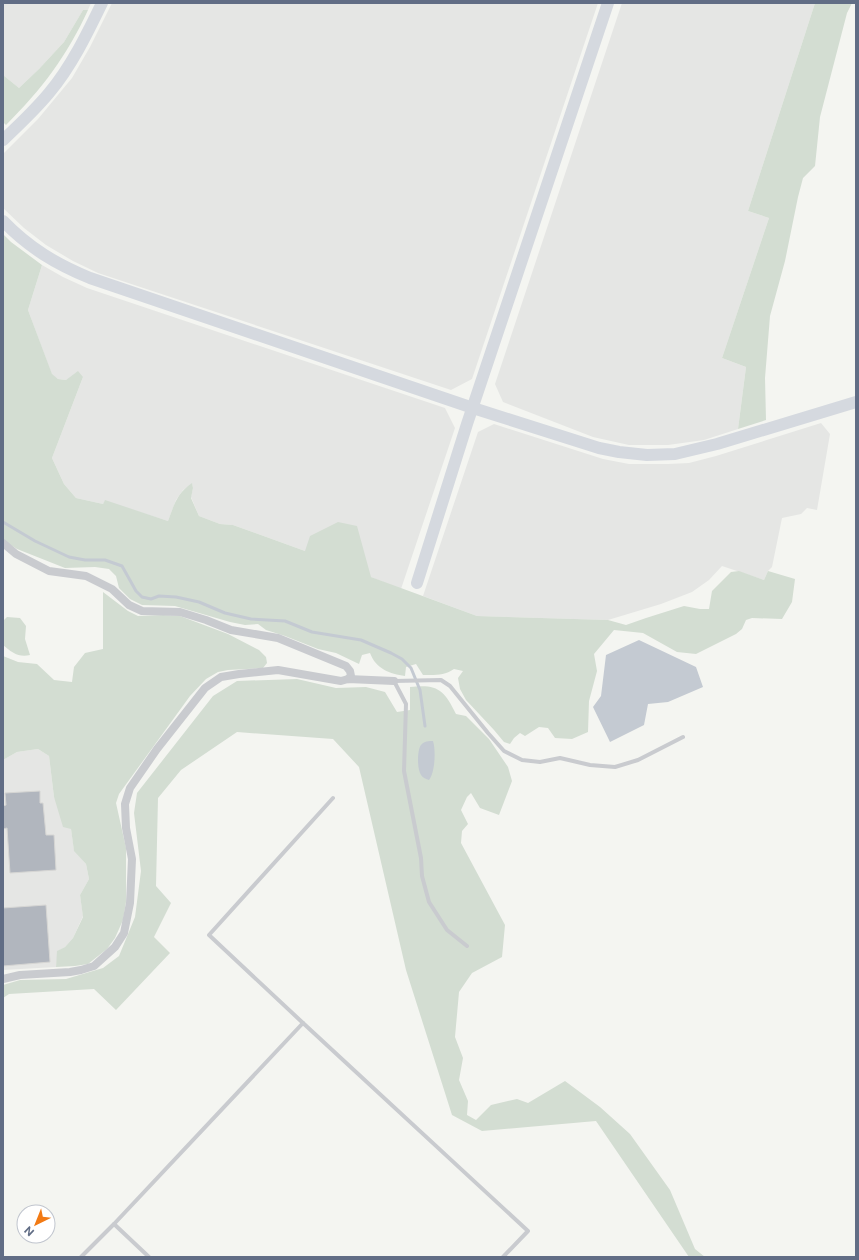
<svg xmlns="http://www.w3.org/2000/svg" width="859" height="1260" font-family="'Public Sans',sans-serif">
	<style>
		.built { fill: #e5e6e4 }
		.green { fill: #d3ddd2 }
		.water { fill: #c4cad2 }
		.lines { fill: none; stroke-linecap: round; stroke-linejoin: round }
		.stream { stroke: #c4cad2; stroke-width: 3 }
		.building { fill: #b1b6be; stroke: #d6d6d4 }
		.lane { stroke: #c9cbcf; stroke-width: 4 }
		.street { stroke: #c9cbcf; stroke-width: 8 }
		.secondary { stroke: #d5d9df; stroke-width: 12 }
	</style>
	<rect width="100%" height="100%" fill="#f4f5f1"/>
	<g class="built">
		<path d="M3,3h88l-3,7h-5l-19,32 -25,27 -20,19 -16,-13z"/>
		<path d="M112,3h486l-126,376 -21,11 -353,-117 -25,-12 -27,-16 -22,-17 -21,-20v-54l35,-35 34,-41 18,-31z"/>
		<path d="M622,3h193l-67,208 21,7 -47,140 24,9 -8,62 -34,11 -36,5h-39l-36,-8 -90,-35 -8,-18z"/>
		<path d="M42,265l21,12 24,11 358,120 10,20 -54,161 -96,-38 -72,-26 -13,-1 -21,-8 -8,-19 2,-9 -1,-4 -9,6 -7,10 -8,21 -63,-20 -2,3 -27,-6 -12,-14 -12,-26 31,-81 -17,3 -8,-1 -6,-4 -24,-65z"/>
		<path d="M821,423l9,11 -13,76 -10,-2 -6,6 -19,4 -10,49 -4,4 -4,9 -42,-14 -13,14 -17,12 -31,12 -53,16 -131,-4 -54,-20 55,-164 16,-8 109,35 26,5h39l21,-1 27,-7z"/>
		<path d="M38,749l11,7 5,41 17,32 3,21 12,14 3,15 -9,16 3,21 -10,22 -8,9 -7,4 -2,16 -53,3v-210l14,-8z"/>
	</g>
	<g class="green">
		<path d="M815,3h37l-5,10 -27,104 -5,49 -12,12 -5,19 -13,64 -15,55 -5,62 1,42 -28,9 8,-62 -24,-9 47,-140 -21,-7z"/>
		<path d="M83,10h5c-21,46 -46,79 -82,115l-3,-3v-47l16,13 20,-19 25,-27z"/>
		<path d="M3,234l8,8 31,23 -14,45 24,64 6,5 8,1 12,-9 5,6 -31,81 12,26 12,14 27,6 2,-4 63,21c6,-16 9,-28 24,-38l1,5 -2,10 8,18 21,8 13,1 72,26 5,-15 28,-14 19,4 14,51 106,39 131,4 18,5 20,-7 38,-12 16,3h9l3,-18 19,-19 8,-1 25,9 4,-9 27,8 -3,23 -10,17 -30,-1 -6,2 -4,9 -6,5 -40,20 -19,-2 -34,-19 -29,-3 -20,24 3,17 -8,30 -1,31 -16,7 -17,-1 -7,-10 -9,-1 -14,9 -5,-3 -6,5 -4,6 -6,-2 -10,-12 -28,-30 -6,-11 -2,-11 5,-7 -9,-2c-10,7 -19,6 -31,6l-7,-11 -10,3 -1,9c-15,-2 -29,-7 -35,-23l-8,2 -3,9 -23,-11 -18,-4 -33,-13 -19,-6 -8,-6 -13,1 -15,-3 -55,-16 -33,-1 -12,-6 -11,-11 -3,-12 -7,-7 -14,-2 -30,1 -48,-19 -14,-9z"/>
		<path d="M103,592l25,19 10,5 25,-1 17,1 48,18 31,16 7,7 1,6 -4,5 -35,2 -10,2 -12,7 -16,17 -71,98 -3,9 10,45v54l-3,18 -8,18 -8,11 -19,15 -13,2 -19,1 1,-16 8,-4 8,-9 10,-21 -3,-22 9,-16 -3,-15 -12,-13 -3,-22 -8,-2 -9,-30 -5,-41 -11,-7 -21,3 -14,8v-104l15,6 19,2 17,16 18,2 2,-15 11,-14 18,-4z"/>
		<path d="M7,617l13,1 6,8 -1,13 5,16c-11,3 -19,-3 -27,-10v-24z"/>
		<path d="M297,679l39,9 30,-1 19,5 12,20 13,-2v-23c28,-3 34,3 46,27l10,2 23,23 19,28 4,14 -13,34 -19,-7 -9,-15 -4,4 -6,13 7,14 -6,7 -1,12 44,82 -3,32 -30,16 -13,19 -4,45 8,21 -4,22 9,21 -1,14 9,5 15,-15 26,-6 11,4 37,-22 35,26 30,27 40,56 25,59 10,8h-16l-93,-136 -114,10 -30,-16 -46,-145 -47,-203 -26,-28 -96,-7 -56,38 -23,28 -2,88 15,17 -17,34 16,16 -54,57 -22,-21 -85,5 -6,4v-13l17,-5 46,-1 37,-11 16,-12 16,-39 6,-46 -7,-58 3,-20 76,-97 24,-15z"/>
	</g>
	<g class="water">
		<path d="M639,640l57,27 7,20 -35,15 -20,2 -4,21 -34,17 -17,-35 8,-11 5,-41z"/>
		<path d="M433,741c3,9 2,32 -4,39 -3,-1 -6,-2 -8,-5 -4,-6 -4,-25 0,-30 3,-4 8,-4 12,-4z"/>
	</g>
	<g class="lines">
		<path class="stream" d="M3,522l32,19 34,16 16,3h20l17,6 14,25 6,6 9,2 8,-3 17,1 23,5 26,11 26,6 34,2 27,11 49,8 30,13 11,6 9,9 9,22 5,36"/>
	</g>
	<g class="building">
		<path d="M40,791v12h3l3,32h8l2,35 -46,3 -3,-45 -4,1v-23l3,-1 -1,-12z"/>
		<path d="M46,905l4,57 -47,4v-58z"/>
	</g>
	<g class="lines">
		<g class="lane">
			<path d="M467,946l-20,-16 -18,-28 -7,-26 -1,-18 -17,-87 2,-67 -12,-23 47,-1 9,6 38,47 16,18 18,9 18,2 20,-4 30,7 25,2 23,-7 45,-23"/>
			<path d="M303,1023l-94,-88 124,-137"/>
			<path d="M114,1224l189,-201 225,208 -25,26"/>
			<path d="M81,1257l33,-33 35,33"/>
		</g>
		<g class="street">
			<path d="M3,543l13,11 33,17 37,5 26,13 17,16 13,6 38,1 26,8 25,10 47,8 68,28 4,5 1,5 -3,3"/>
			<path d="M3,979l17,-4 50,-3 11,-2 13,-4 21,-19 9,-14 6,-30 2,-44 -6,-31 -1,-24 5,-16 27,-39 48,-61 16,-11 18,-3 39,-4 63,11 7,-2 46,2"/>
		</g>
		<g class="secondary">
			<path d="M3,140c16,-15 32,-30 46,-47 22,-26 38,-59 53,-90"/>
			<path d="M3,221c26,27 53,43 87,57l383,130 126,40 20,4 28,3 28,-1 42,-10 139,-42"/>
			<path d="M417,583l50,-159 141,-421"/>
		</g>
	</g>
	<rect width="859" height="1260" fill="none" stroke="#616d85" stroke-width="8"/>
	<g transform="translate(36 1224) rotate(223)"><circle r="19" fill="#ffffff" stroke="#c0c5ce"/>
	<path d="M0-3L7 15L0 10L-7 15Z" fill="#f27a14"/>
	<text y="-6" font-size="11" font-weight="bold" text-anchor="middle" fill="#616d85">N</text>
	</g>
</svg>
